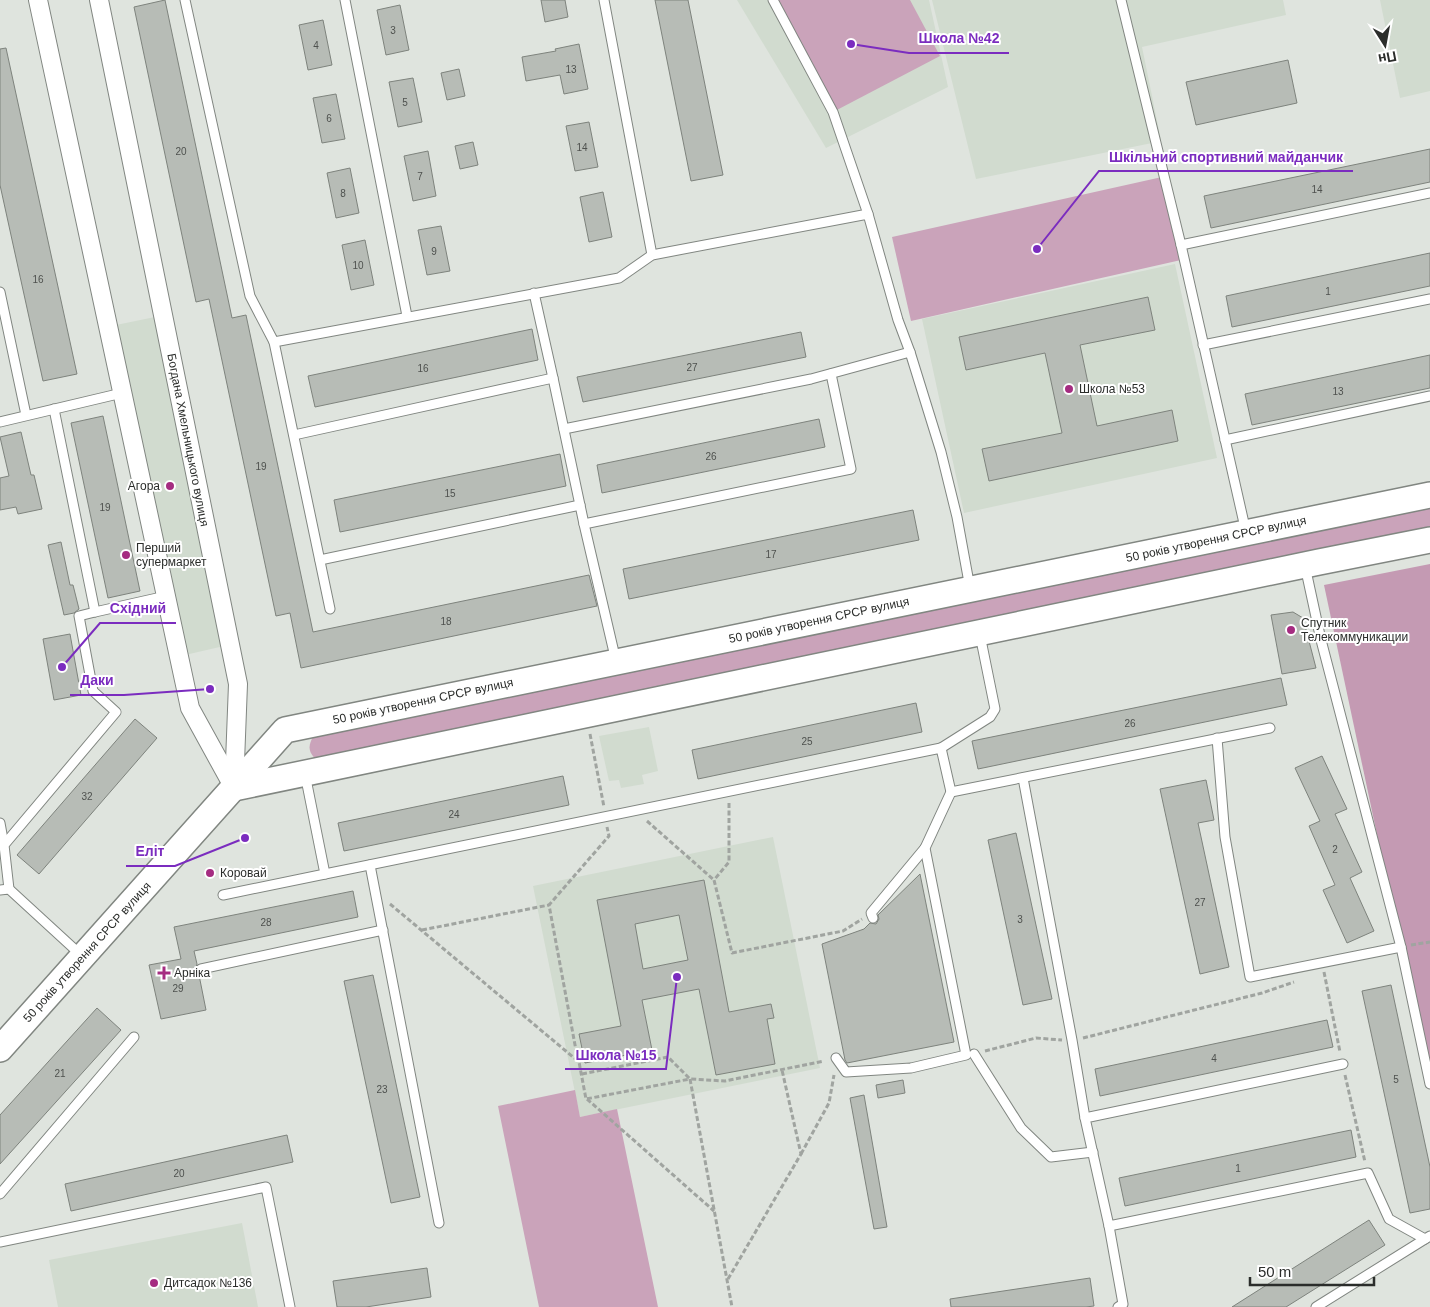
<svg xmlns="http://www.w3.org/2000/svg" width="1430" height="1307" font-family="Arial,sans-serif">
	<style>
		.built { fill: #d1dbcf }
		.green { fill: #caa3ba }
		.forest { fill: #c49ab3 }
		.building { fill: #b7bcb6; stroke: #7e837d; fill-rule: evenodd }
		.lines { fill: none; stroke-linecap: round; stroke-linejoin: round }
		.lane-casing { stroke: #818681; stroke-width: 11 }
		.street-casing { stroke: #818681; stroke-width: 20 }
		.secondary-casing { stroke: #818681; stroke-width: 28 }
		.path { stroke: #a0a4a0; stroke-width: 3; stroke-dasharray: 5 2.5; stroke-linecap: butt }
		.lane { stroke: #fff; stroke-width: 9 }
		.street { stroke: #fff; stroke-width: 18 }
		.secondary { stroke: #fff; stroke-width: 25 }
		.poi-dot { fill: #a52c81; stroke: #fff; stroke-width: 2 }
		.labels { text-anchor: middle; stroke-width: 4; stroke-linejoin: round; paint-order: stroke }
		.number-label { font-size: 10px; fill: #4e514e }
		.poi-label { font-size: 12px; fill: #2b2d2b; stroke: #fff; text-anchor: start }
		.street-label { font-size: 12px; fill: #2b2d2b; stroke: #fff }
		.leader { fill: none; stroke: #7b2cbf; stroke-width: 2 }
		.callout-dot { fill: #7b2cbf; stroke: #fff; stroke-width: 2 }
		.callout-label { font-size: 14px; text-anchor: middle; font-weight: bold; fill: #7b2cbf; stroke: #fff; stroke-width: 4; stroke-linejoin: round; paint-order: stroke }
	</style>
	<rect width="100%" height="100%" fill="#dfe4de"/>
	<g class="built">
		<path d="M737,0h192l19,87 -122,61z"/>
		<path d="M932,0h351l3,15 -144,32 19,93 -4,2 -181,37z"/>
		<path d="M1380,0h50v91l-30,7z"/>
		<path d="M1175,264l42,194 -253,55 -42,-194z"/>
		<path d="M155,317l69,329 -39,9 -69,-330z"/>
		<path d="M649,727l9,44 -16,4 2,9 -23,4 -2,-8 -10,1 -10,-45z"/>
		<path d="M773,837l47,231 -240,49 -47,-231z"/>
		<path d="M242,1223l16,84h-200l-9,-47z"/>
	</g>
	<g class="green">
		<path d="M773,0h137l30,56 -107,56z"/>
		<path d="M1162,177l19,83 -270,61 -19,-84z"/>
		<path d="M1430,504v25l-1112,232c-9,-7 -11,-14 -5,-24z"/>
		<path d="M575,1090l5,27 37,-8 41,198h-119l-41,-201z"/>
	</g>
	<path class="forest" d="M1430,564v520l-106,-499z"/>
	<g class="building">
		<path d="M165,0l67,318 14,-3 67,317 276,-57 8,31 -296,62 -11,-55 -14,3 -67,-317 -13,3 -62,-295z"/>
		<path d="M541,0h24l3,17 -23,5z"/>
		<path d="M655,0h33l35,175 -32,6z"/>
		<path d="M400,5l9,45 -23,5 -9,-45z"/>
		<path d="M323,20l9,45 -24,5 -9,-45z"/>
		<path d="M579,44l9,45 -24,5 -4,-19 -34,6 -4,-24 34,-6 -1,-2z"/>
		<path d="M6,48l71,326 -34,7 -43,-196v-136z"/>
		<path d="M1288,60l9,43 -101,22 -10,-43z"/>
		<path d="M459,69l6,27 -18,4 -6,-27z"/>
		<path d="M413,78l9,44 -24,5 -9,-45z"/>
		<path d="M336,94l9,45 -23,4 -9,-45z"/>
		<path d="M589,122l9,45 -23,4 -9,-45z"/>
		<path d="M473,142l5,23 -18,4 -5,-23z"/>
		<path d="M1430,149v33l-219,46 -7,-32z"/>
		<path d="M428,151l8,45 -23,5 -9,-45z"/>
		<path d="M350,168l9,45 -23,5 -9,-45z"/>
		<path d="M603,192l9,45 -23,5 -9,-45z"/>
		<path d="M441,226l9,45 -23,4 -9,-45z"/>
		<path d="M365,240l9,45 -23,5 -9,-45z"/>
		<path d="M1430,253v33l-198,41 -6,-31z"/>
		<path d="M1148,297l7,33 -75,15 17,81 75,-16 6,31 -189,40 -7,-32 80,-16 -17,-80 -79,17 -7,-33z"/>
		<path d="M532,329l6,31 -223,47 -7,-31z"/>
		<path d="M801,332l5,25 -223,45 -6,-25z"/>
		<path d="M1430,355v33l-178,37 -7,-31z"/>
		<path d="M103,416l37,175 -32,7 -37,-175z"/>
		<path d="M819,419l6,28 -223,46 -5,-28z"/>
		<path d="M21,432l10,43h3l8,34 -24,5 -2,-7 -16,3v-32l9,-2 -9,-39z"/>
		<path d="M560,454l6,32 -226,46 -6,-32z"/>
		<path d="M913,510l6,30 -290,59 -6,-30z"/>
		<path d="M61,542l9,43h3l6,24 -5,4 -10,2 -16,-70z"/>
		<path d="M1293,612l10,6 13,50 -34,6 -11,-59z"/>
		<path d="M70,634l11,61 -27,5 -11,-61z"/>
		<path d="M1281,678l6,27 -309,64 -6,-28z"/>
		<path d="M916,703l6,29 -224,47 -6,-29z"/>
		<path d="M135,719l22,19 -118,136 -22,-19z"/>
		<path d="M1322,756l25,53 -12,5 27,58 -12,6 24,53 -27,12 -24,-53 12,-5 -26,-59 11,-5 -25,-53z"/>
		<path d="M563,776l6,29 -225,46 -6,-28z"/>
		<path d="M1206,780l8,40 -16,3 31,144 -29,7 -40,-185z"/>
		<path d="M1016,833l36,166 -29,6 -35,-165z"/>
		<path d="M920,874l34,168 -107,21 -2,-3 -23,-116 42,-15 6,-6 6,1 3,-5 -1,-4z"/>
		<path d="M704,880l25,132 42,-8 3,14 -7,1 8,45 -59,11 -17,-86 -57,11 10,50 -67,13 -6,-29 42,-8 -24,-126zM679,915l9,45 -45,9 -8,-45z"/>
		<path d="M353,891l5,26 -164,34 3,13 -2,6 1,3 3,2 7,35 -45,9 -12,-54 32,-6 -7,-32z"/>
		<path d="M373,975l47,222 -29,6 -47,-222z"/>
		<path d="M1391,985l39,182v42l-20,4 -48,-222z"/>
		<path d="M97,1008l24,22 -121,134v-49z"/>
		<path d="M1327,1020l6,27 -233,49 -5,-27z"/>
		<path d="M903,1080l2,13 -27,5 -2,-13z"/>
		<path d="M864,1095l23,132 -13,2 -24,-131z"/>
		<path d="M1351,1130l5,27 -231,49 -6,-28z"/>
		<path d="M287,1135l6,27 -222,49 -6,-27z"/>
		<path d="M1369,1220l16,25 -99,62h-54z"/>
		<path d="M427,1268l4,29 -65,10h-29l-4,-26z"/>
		<path d="M1090,1278l4,28 -8,1h-135l-1,-8z"/>
	</g>
	<g class="lines">
		<defs>
			<g id="lane">
				<path d="M185,0l65,296 24,46 345,-64 33,-23 216,-41 30,106 12,32 31,100 16,65 13,71"/>
				<path d="M345,0l62,316"/>
				<path d="M604,0l48,255"/>
				<path d="M773,0l60,112 35,102"/>
				<path d="M1121,0l60,245 65,287"/>
				<path d="M1181,245l249,-52"/>
				<path d="M0,292l26,123"/>
				<path d="M534,293l19,85"/>
				<path d="M274,342l56,267"/>
				<path d="M1203,345l227,-46"/>
				<path d="M54,409l41,203 71,-16"/>
				<path d="M0,422l122,-29"/>
				<path d="M564,429l247,-50 99,-27"/>
				<path d="M294,435l259,-57 31,146 32,137"/>
				<path d="M1225,440l205,-44"/>
				<path d="M584,524l267,-55 -20,-95"/>
				<path d="M320,560l260,-55"/>
				<path d="M1305,566l16,74 80,307 29,137"/>
				<path d="M1217,738l8,99 25,140 151,-30"/>
				<path d="M941,748l49,-31 5,-8 -15,-74"/>
				<path d="M1023,778l49,262 13,78"/>
				<path d="M0,823l4,22"/>
				<path d="M370,865l69,358"/>
				<path d="M325,874l616,-126 10,44 319,-64"/>
				<path d="M9,889l-5,-44 112,-133 -23,-21 -14,-75 16,-4"/>
				<path d="M0,890l9,-1 73,67"/>
				<path d="M223,895l102,-21 -20,-100"/>
				<path d="M873,918l-2,-5 54,-65"/>
				<path d="M201,969l182,-39"/>
				<path d="M974,1054l47,74 30,29 42,-5"/>
				<path d="M836,1058l10,14 65,-4 55,-13 -41,-207 26,-56"/>
				<path d="M1343,1064l-258,54 24,108 259,-53 21,46 36,20 5,-3"/>
				<path d="M0,1194l134,-157"/>
				<path d="M1109,1226l14,78 -5,3"/>
				<path d="M0,1242l266,-55 24,120"/>
				<path d="M1316,1307l109,-68"/>
			</g>
			<g id="street">
				<path d="M38,0l152,708 44,80"/>
				<path d="M99,0l139,684 -4,104"/>
			</g>
			<g id="secondary">
				<path d="M234,788l1085,-226 111,-22"/>
				<path d="M0,1049l285,-319 1145,-235"/>
			</g>
		</defs>
		<use href="#lane" class="lane-casing"/>
		<use href="#street" class="street-casing"/>
		<use href="#secondary" class="secondary-casing"/>
		<g class="path">
			<path d="M590,734l14,73"/>
			<path d="M729,803v59l-15,18 18,73 111,-22 19,-12"/>
			<path d="M647,821l67,59"/>
			<path d="M390,904l189,158 7,37 104,-20 42,228"/>
			<path d="M422,930l127,-25"/>
			<path d="M1411,945l19,-3"/>
			<path d="M1324,972l16,80"/>
			<path d="M1083,1038l179,-45 32,-11"/>
			<path d="M985,1051l51,-13 26,2"/>
			<path d="M578,1061l-29,-156 60,-69 -2,-9"/>
			<path d="M582,1074l86,-17 22,22 35,2 99,-20"/>
			<path d="M1345,1075l20,87"/>
			<path d="M587,1099l127,112"/>
			<path d="M801,1154l28,-51 5,-28"/>
			<path d="M728,1279l73,-125 -19,-84"/>
		</g>
		<use href="#lane" class="lane"/>
		<use href="#street" class="street"/>
		<use href="#secondary" class="secondary"/>
	</g>
	<g class="poi-dot">
		<circle cx="1069" cy="389" r="5"/>
		<circle cx="170" cy="486" r="5"/>
		<circle cx="126" cy="555" r="5"/>
		<circle cx="1291" cy="630" r="5"/>
		<circle cx="210" cy="873" r="5"/>
		<path d="M161.5 965.5h5v5h5v5h-5v5h-5v-5h-5v-5h5z"/>
		<circle cx="154" cy="1283" r="5"/>
	</g>
	<g class="labels">
		<g class="number-label">
			<text x="393" y="34">3</text>
			<text x="316" y="49">4</text>
			<text x="571" y="73">13</text>
			<text x="405" y="106">5</text>
			<text x="329" y="122">6</text>
			<text x="582" y="151">14</text>
			<text x="181" y="155">20</text>
			<text x="420" y="180">7</text>
			<text x="1317" y="193">14</text>
			<text x="343" y="197">8</text>
			<text x="434" y="255">9</text>
			<text x="358" y="269">10</text>
			<text x="38" y="283">16</text>
			<text x="1328" y="295">1</text>
			<text x="692" y="371">27</text>
			<text x="423" y="372">16</text>
			<text x="1338" y="395">13</text>
			<text x="711" y="460">26</text>
			<text x="261" y="470">19</text>
			<text x="450" y="497">15</text>
			<text x="105" y="511">19</text>
			<text x="771" y="558">17</text>
			<text x="446" y="625">18</text>
			<text x="1130" y="727">26</text>
			<text x="807" y="745">25</text>
			<text x="87" y="800">32</text>
			<text x="454" y="818">24</text>
			<text x="1335" y="853">2</text>
			<text x="1200" y="906">27</text>
			<text x="1020" y="923">3</text>
			<text x="266" y="926">28</text>
			<text x="178" y="992">29</text>
			<text x="1214" y="1062">4</text>
			<text x="60" y="1077">21</text>
			<text x="1396" y="1083">5</text>
			<text x="382" y="1093">23</text>
			<text x="1238" y="1172">1</text>
			<text x="179" y="1177">20</text>
		</g>
		<g class="poi-label">
			<text x="1079" y="393">Школа №53</text>
			<text x="160" y="490" text-anchor="end">Агора</text>
			<text x="136" y="552">Перший<tspan x="136" dy="14">супермаркет</tspan></text>
			<text x="1301" y="627">Спутник<tspan x="1301" dy="14">Телекоммуникации</tspan></text>
			<text x="220" y="877">Коровай</text>
			<text x="174" y="977">Арніка</text>
			<text x="164" y="1287">Дитсадок №136</text>
		</g>
		<g class="street-label">
			<text transform="translate(188 440) rotate(79)" y="4">Богдана Хмельницького вулиця</text>
			<text transform="translate(1216 539) rotate(-12)" y="4">50 років утворення СРСР вулиця</text>
			<text transform="translate(819 620) rotate(-12)" y="4">50 років утворення СРСР вулиця</text>
			<text transform="translate(423 701) rotate(-12)" y="4">50 років утворення СРСР вулиця</text>
			<text transform="translate(87 952) rotate(-48)" y="4">50 років утворення СРСР вулиця</text>
		</g>
	</g>
	<path class="leader" d="M851 44L909 53H1009M1037 249L1099 171H1353M62 667L100 623H176M210 689L124 695H70M245 838L175 866H126M677 977L666 1069H565"/>
	<g class="callout-dot">
		<circle cx="851" cy="44" r="5"/>
		<circle cx="1037" cy="249" r="5"/>
		<circle cx="62" cy="667" r="5"/>
		<circle cx="210" cy="689" r="5"/>
		<circle cx="245" cy="838" r="5"/>
		<circle cx="677" cy="977" r="5"/>
	</g>
	<g class="callout-label">
		<text x="959" y="43">Школа №42</text>
		<text x="1226" y="162">Шкільний спортивний майданчик</text>
		<text x="138" y="613">Східний</text>
		<text x="97" y="685">Даки</text>
		<text x="150" y="856">Еліт</text>
		<text x="616" y="1060">Школа №15</text>
	</g>
	<g transform="translate(1385 45) rotate(169)" stroke="#ffffff" stroke-width="4" paint-order="stroke">
	<path d="M0-4L9 19L0 12L-9 19Z" fill="#2b2d2b"/>
	<text y="-8" font-size="14" font-weight="bold" text-anchor="middle" fill="#2b2d2b">Пн</text>
	</g>
	<path d="M1250 1277v8h124v-8" fill="none" stroke="#2b2d2b" stroke-width="2.5"/>
	<text x="1258" y="1277" font-size="15" fill="#2b2d2b" stroke="#ffffff" stroke-width="4" paint-order="stroke">50 m</text>
</svg>
